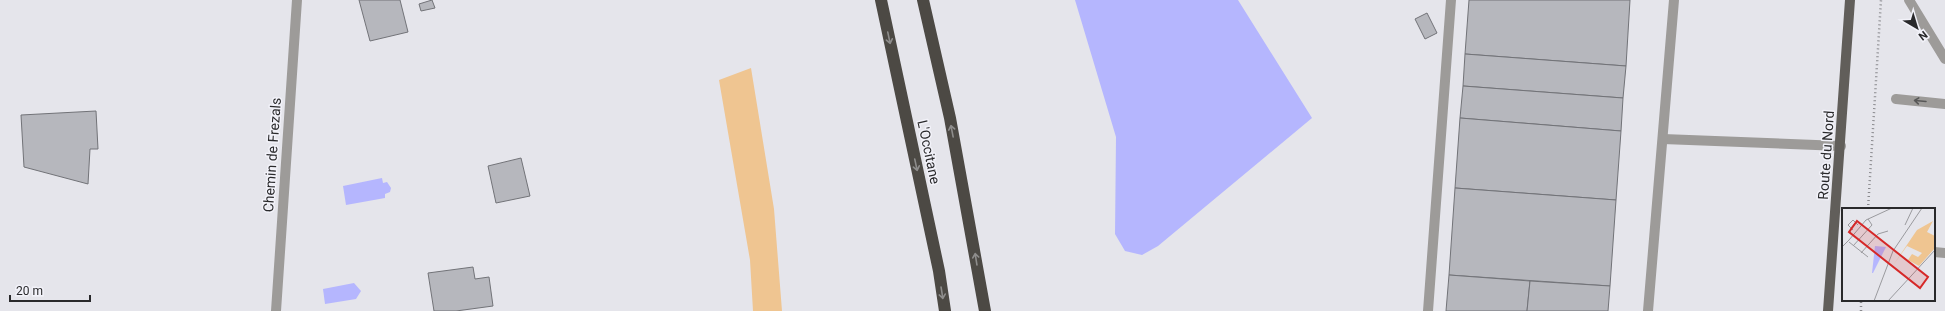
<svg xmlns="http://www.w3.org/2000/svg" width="1945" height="311" font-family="Roboto,sans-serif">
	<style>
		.green { fill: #efc591 }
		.water { fill: #b5b6fe }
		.building { fill: #b6b7bd; stroke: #727378 }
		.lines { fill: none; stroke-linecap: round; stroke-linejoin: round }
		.path { stroke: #8a8a8e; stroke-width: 2.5; stroke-dasharray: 1 3; stroke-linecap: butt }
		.minor { stroke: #9d9b99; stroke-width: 10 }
		.major { stroke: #615e5a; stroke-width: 10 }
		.highway { stroke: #4c4944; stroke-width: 12 }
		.oneway { stroke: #8e8d8c }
		.oneway2 { stroke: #575757 }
		.labels { text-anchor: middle; stroke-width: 3; stroke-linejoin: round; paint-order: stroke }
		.street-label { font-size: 14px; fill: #29292b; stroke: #f2f2f9 }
		.inset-road { fill: none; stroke: #9a9a9e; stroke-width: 1 }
		.view { fill: #d62828; fill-opacity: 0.15; stroke: #d62828; stroke-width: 2 }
		.inset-edge { fill: none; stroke: #29292b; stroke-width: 2 }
	</style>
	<rect width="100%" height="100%" fill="#e5e5eb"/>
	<path class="green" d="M751,68l23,141 8,102h-29l-3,-51 -31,-180z"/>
	<g class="water">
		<path d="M1075,0h163l74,118 -154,128 -16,9 -17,-4 -10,-17 1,-97z"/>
		<path d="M382,178l1,5 4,-1 4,6 -1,4 -5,2v4l-39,7 -3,-19z"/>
		<path d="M354,283l7,8 -5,8 -31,5 -2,-15z"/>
	</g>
	<g class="building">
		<path d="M359,0h41l8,32 -38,9z"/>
		<path d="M432,0l3,8 -14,3 -2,-7z"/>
		<path d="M1469,0h161l-4,66 -161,-12z"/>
		<path d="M1427,13l10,20 -12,6 -10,-20z"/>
		<path d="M1465,54l161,12 -3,32 -160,-12z"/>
		<path d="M1463,86l160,12 -2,33 -161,-13z"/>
		<path d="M96,111l2,38h-8l-2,35 -64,-17 -3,-52z"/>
		<path d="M1460,118l161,13 -5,69 -161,-12z"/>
		<path d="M521,158l9,38 -34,7 -8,-37z"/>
		<path d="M1455,188l161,12 -6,86 -161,-11z"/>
		<path d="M473,267l2,12 14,-2 4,29 -37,5h-22l-6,-38z"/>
		<path d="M1449,275l81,6 -3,30h-81z"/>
		<path d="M1530,281l80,5 -2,25h-81z"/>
	</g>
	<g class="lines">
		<g class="path">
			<path d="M1868,209l13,-209"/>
			<path d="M1861,311v-11"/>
		</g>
		<g class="minor">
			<path d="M1909,0l36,59"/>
			<path d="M1896,99l49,5"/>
			<path d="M1663,139l178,7"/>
			<path d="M1934,252l11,1"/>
			<path d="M276,311l21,-311"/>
			<path d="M1428,311l23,-311"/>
			<path d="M1648,311l26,-311"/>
		</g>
		<path class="major" d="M1828,311l22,-311"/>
		<g class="highway">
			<path d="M881,0l58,271 6,40"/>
			<path d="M923,0l27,118 35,193"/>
		</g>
	</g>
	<defs><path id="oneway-shaft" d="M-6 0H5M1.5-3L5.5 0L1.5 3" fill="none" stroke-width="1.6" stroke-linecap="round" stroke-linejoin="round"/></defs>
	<g class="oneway">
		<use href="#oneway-shaft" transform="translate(889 38) rotate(78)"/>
		<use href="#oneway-shaft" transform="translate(952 131) rotate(-101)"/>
		<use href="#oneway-shaft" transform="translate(916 165) rotate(78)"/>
		<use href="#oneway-shaft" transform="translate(976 259) rotate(-99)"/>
		<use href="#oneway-shaft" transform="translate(942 293) rotate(81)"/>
	</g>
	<use class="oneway2" href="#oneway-shaft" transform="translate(1920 101) rotate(-175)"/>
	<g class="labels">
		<g class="street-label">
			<text transform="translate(929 152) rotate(78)" y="5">L'Occitane</text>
			<text transform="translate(272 155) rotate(-86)" y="5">Chemin de Frezals</text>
			<text transform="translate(1826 155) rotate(-86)" y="5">Route du Nord</text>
		</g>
	</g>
	<g transform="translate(1842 208)">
		<rect width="93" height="93" fill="#e5e5eb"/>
		<path d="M91,13l-6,11 8,4v12l-16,18 -11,-6 4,-6 6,3 4,-4 -15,-7 -13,18 23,-34z" fill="#efc591"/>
		<path d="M33,38l11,1 -13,26h-1z" fill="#b5b6fe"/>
		<path class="inset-road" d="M63,17l8,-17M11,22l-5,-5 5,-5 5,5M8,26l1,-6 4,-5M7,32l17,-20 26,-12M7,34l19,15M11,38l19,-21 -4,-6M0,39l7,-7 -2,2M19,45l17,-19 10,-3M32,93l19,-50 29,-43M46,93l47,-51"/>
		<path class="view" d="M15,13l71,56 -8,11 -71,-56z"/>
		<rect width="93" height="93" class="inset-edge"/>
	</g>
	<g transform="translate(1917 28) rotate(142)" stroke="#f2f2f9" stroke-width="3" paint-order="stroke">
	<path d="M0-3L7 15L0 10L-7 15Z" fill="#29292b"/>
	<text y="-6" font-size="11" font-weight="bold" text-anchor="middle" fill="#29292b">N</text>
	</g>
	<path d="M10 295v6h80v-6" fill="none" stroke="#29292b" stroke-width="2"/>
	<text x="16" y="295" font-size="12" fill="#29292b" stroke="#f2f2f9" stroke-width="3" paint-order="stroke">20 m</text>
</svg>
